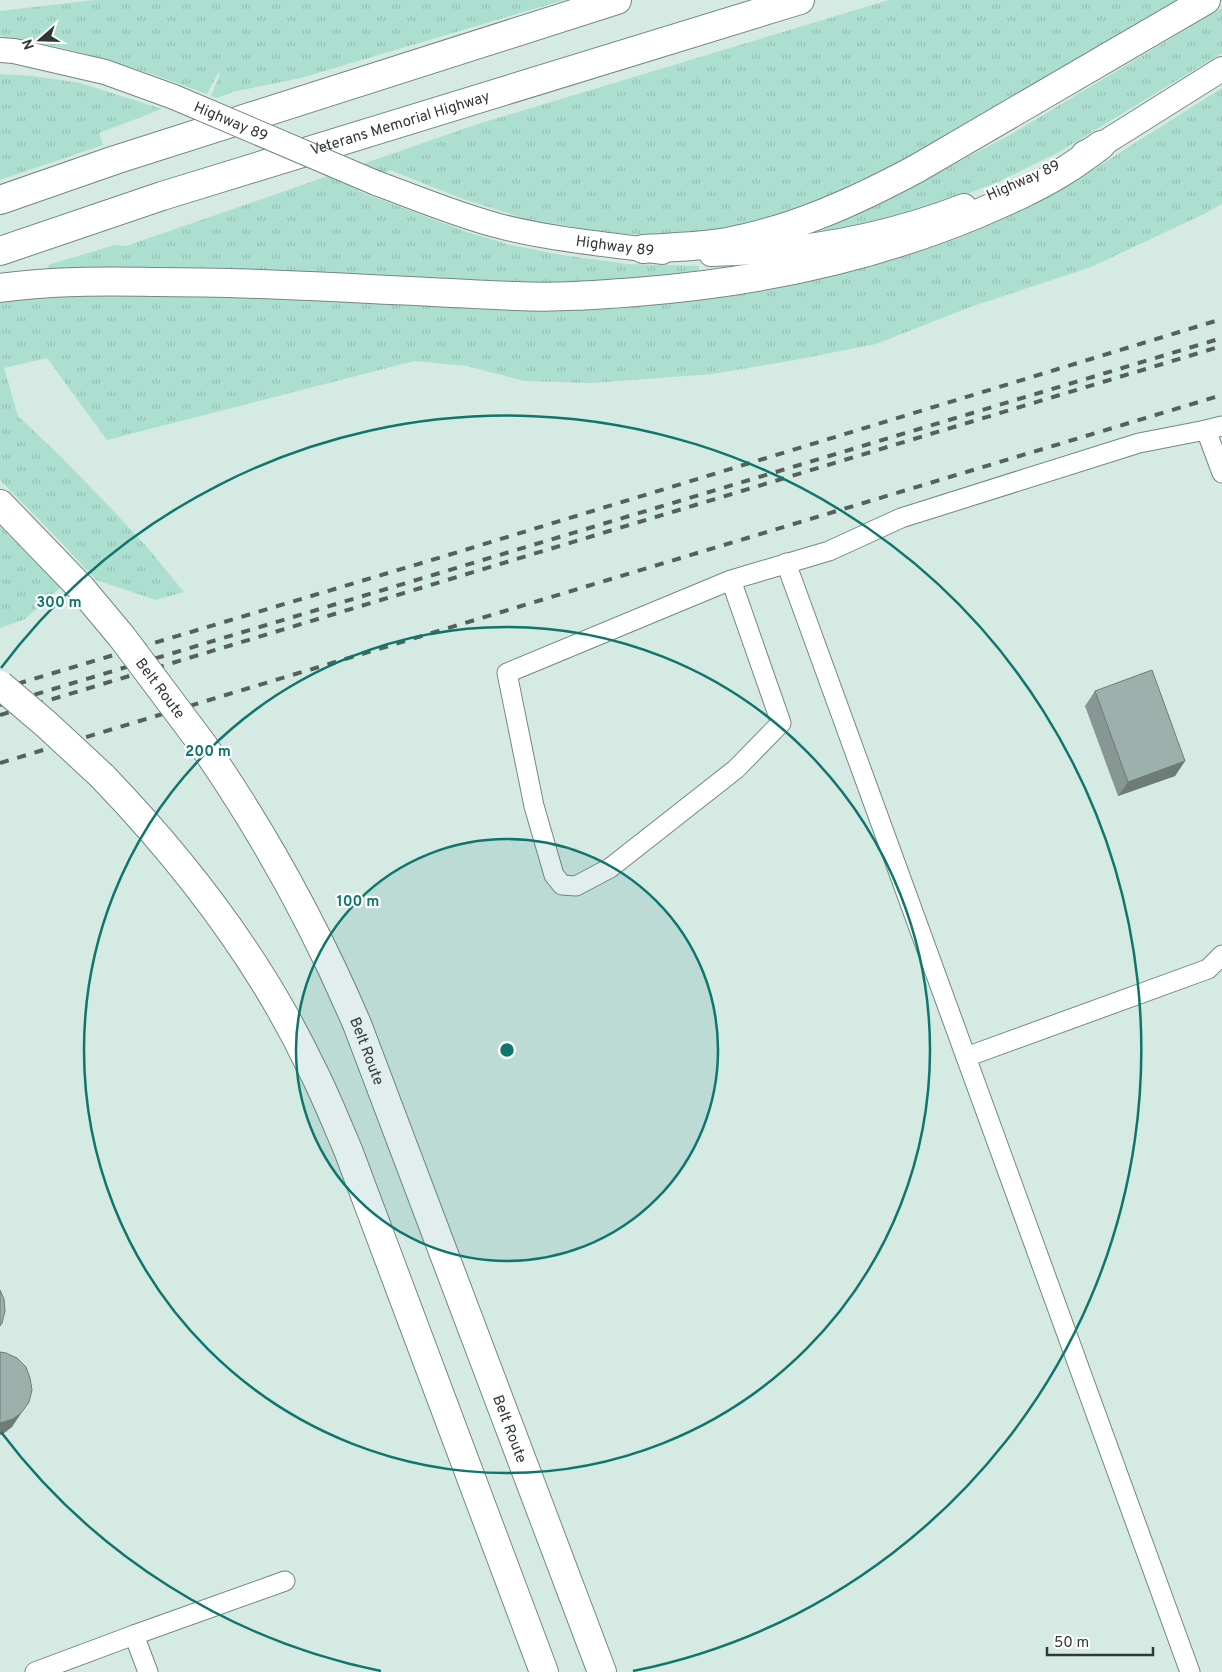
<svg xmlns="http://www.w3.org/2000/svg" width="1222" height="1672" font-family="Overpass,sans-serif">
	<style>
		.grass { fill: url(#grass-tufts) }
		.lines { fill: none; stroke-linecap: round; stroke-linejoin: round }
		.minor-casing { stroke: #748782; stroke-width: 21 }
		.major-casing { stroke: #748782; stroke-width: 26 }
		.highway-casing { stroke: #748782; stroke-width: 30 }
		.minor { stroke: #fff; stroke-width: 19 }
		.major { stroke: #fff; stroke-width: 24 }
		.highway { stroke: #fff; stroke-width: 28 }
		.rail { stroke: #56615e; stroke-width: 4; stroke-dasharray: 9 9; stroke-linecap: butt }
		.major-bridge-casing { stroke: #748782; stroke-width: 26; stroke-linecap: butt }
		.highway-bridge-casing { stroke: #748782; stroke-width: 30; stroke-linecap: butt }
		.major-bridge { stroke: #fff; stroke-width: 24 }
		.highway-bridge { stroke: #fff; stroke-width: 28 }
		.wall { fill: #879894 }
		.shaded-wall { fill: #6e7c78 }
		.building { fill: #9db1ac; stroke: #6e7c78 }
		.ring { fill: none; stroke: #0f766e; stroke-width: 2.5 }
		.labels { text-anchor: middle; stroke-width: 4.5; stroke-linejoin: round; paint-order: stroke }
		.street-label { font-size: 15px; fill: #303836; stroke: #fff }
		.centre { fill: #0f766e; stroke: #fff; stroke-width: 2.5 }
		.ring-label { font-size: 15px; text-anchor: middle; font-weight: bold; fill: #0f766e; stroke: #fff; stroke-width: 4.5; stroke-linejoin: round; paint-order: stroke }
	</style>
	<defs>
		<pattern id="grass-tufts" width="24" height="20" patternUnits="userSpaceOnUse" patternTransform="scale(1.25)"><rect width="24" height="20" fill="#addfd1"/><path d="M3 7l-1-3M5 7V3M7 7l1-3M15 17l-1-3M17 17v-4M19 17l1-3" fill="none" stroke="#95c0b4"/></pattern>
	</defs>
	<rect width="100%" height="100%" fill="#d4eae3"/>
	<g class="grass">
		<path d="M95,0h469l-263,78 -69,14 -15,6 -6,-2 9,-22 -2,-1 -11,21c-69,-26 -134,-47 -207,-58v-25z"/>
		<path d="M889,0h295l-298,177 -145,53 -77,5 -36,-1 -32,-3 -73,-13 -63,-20 -70,-28 -32,21 109,41 43,13 52,10 66,9 71,2v9l-89,10 -561,-12 -1,-8 67,-20 11,1 352,-122z"/>
		<path d="M1222,8v45l-163,99 -61,30 -53,20 -61,20 -76,15 84,-40 116,-61z"/>
		<path d="M0,74l33,2 47,7 82,26 -63,24 4,12 -103,35z"/>
		<path d="M1222,88v116l-16,9 -115,54 -121,40 -94,37 -81,16 -83,14 -121,9 -67,-2 -57,-15 -53,-5 -307,79 -60,-82 -43,10 14,48 43,41 43,44 42,45 38,46 -28,8 -60,-20 -36,-39 -60,-61v-178l88,-9 89,-2 379,17 473,-104 65,-35z"/>
		<path d="M0,524l62,62 -37,33 -25,9z"/>
	</g>
	<g class="lines">
		<defs>
			<g id="minor">
				<path d="M1206,430l16,43"/>
				<path d="M786,563l404,1109"/>
				<path d="M731,580l50,143 -45,46 -126,99 -34,18 -14,-1 -8,-10 -20,-69 -27,-133 224,-93 98,-29 72,-33 238,-75 67,-13 16,-4"/>
				<path d="M966,1057l242,-88 14,-14"/>
				<path d="M35,1672l99,-37"/>
				<path d="M148,1672l-14,-37 151,-54"/>
			</g>
			<g id="major">
				<path d="M0,50l14,1 91,21 69,25"/>
				<path d="M1084,153l17,-8 121,-76"/>
				<path id="s1" d="M376,183c41,15 81,32 123,43 54,14 109,18 163,26"/>
				<path d="M711,254c85,-2 173,-17 253,-48"/>
			</g>
			<g id="highway">
				<path d="M0,200l115,-40 502,-160"/>
				<path d="M643,249c28,-2 57,-2 84,-7 68,-13 129,-41 189,-73l290,-169"/>
				<path id="s2" d="M0,251l162,-55 638,-196"/>
				<path d="M0,288c51,-7 102,-7 153,-6 121,0 242,9 363,14 40,2 80,-1 120,-4 117,-9 233,-33 341,-78 30,-13 60,-26 87,-43 13,-8 25,-17 37,-26"/>
				<path d="M0,504l81,84"/>
				<path id="s3" d="M203,745c61,88 112,181 154,279l245,648"/>
				<path d="M102,776c82,85 158,184 209,291 14,27 25,55 37,83l196,522"/>
			</g>
		</defs>
		<use href="#minor" class="minor-casing"/>
		<use href="#major" class="major-casing"/>
		<use href="#highway" class="highway-casing"/>
		<use href="#minor" class="minor"/>
		<use href="#major" class="major"/>
		<use href="#highway" class="highway"/>
		<g class="rail">
			<path d="M0,689l445,-133 777,-237"/>
			<path d="M0,705l1222,-367"/>
			<path d="M0,715l1222,-369"/>
			<path d="M0,763l1222,-368"/>
		</g>
		<defs>
			<g id="major-bridge">
				<path id="s4" d="M174,97l202,86"/>
			</g>
			<g id="highway-bridge">
				<path id="s5" d="M81,588l41,49 81,108"/>
				<path d="M0,685l46,39 56,52"/>
			</g>
		</defs>
		<use href="#major-bridge" class="major-bridge-casing"/>
		<use href="#highway-bridge" class="highway-bridge-casing"/>
		<use href="#major-bridge" class="major-bridge"/>
		<use href="#highway-bridge" class="highway-bridge"/>
	</g>
	<path class="wall" d="M1095,691l90,70 -10,15 -57,20 -33,-90z"/>
	<g class="shaded-wall">
		<path d="M1185,761l-10,15 -57,20 10,-14z"/>
		<path d="M22,1412l-10,15 -9,7 -3,1v-12z"/>
	</g>
	<g class="building">
		<path d="M1152,670l33,91 -57,21 -33,-91z"/>
		<path d="M0,1290l4,9 1,12 -3,12 -2,3z"/>
		<path d="M0,1352l6,1 11,5 9,9 4,11 2,12 -3,12 -7,10 -9,7 -13,4z"/>
	</g>
	<circle cx="507" cy="1050" r="211" fill="#0f766e" fill-opacity=".12"/>
	<g class="ring">
		<circle cx="507" cy="1050" r="211"/>
		<circle cx="507" cy="1050" r="423"/>
		<path d="M381 1671A634 634 0 0 1 1 1432M1 668A634 634 0 1 1 633 1671"/>
	</g>
	<g class="labels">
		<g class="street-label">
			<text dy="5" stroke="none"><textPath href="#s4" startOffset="62">Highway 89</textPath></text>
			<text dy="5" stroke="none"><textPath href="#s2" startOffset="420">Veterans Memorial Highway</textPath></text>
			<text transform="translate(1023 180) rotate(-24)" y="5">Highway 89</text>
			<text dy="5" stroke="none"><textPath href="#s1" startOffset="248">Highway 89</textPath></text>
			<text dy="5" stroke="none"><textPath href="#s5" startOffset="128">Belt Route</textPath></text>
			<text dy="5" stroke="none"><textPath href="#s3" startOffset="348">Belt Route</textPath></text>
			<text dy="5" stroke="none"><textPath href="#s3" startOffset="752">Belt Route</textPath></text>
		</g>
	</g>
	<circle cx="507" cy="1050" r="8" class="centre"/>
	<g class="ring-label">
		<text x="59" y="607">300 m</text>
		<text x="208" y="756">200 m</text>
		<text x="358" y="906">100 m</text>
	</g>
	<g transform="translate(40 40) rotate(250)" stroke="#ffffff" stroke-width="4" paint-order="stroke">
	<path d="M0-4L9 19L0 12L-9 19Z" fill="#303836"/>
	<text y="-8" font-size="14" font-weight="bold" text-anchor="middle" fill="#303836">N</text>
	</g>
	<path d="M1047 1647v8h106v-8" fill="none" stroke="#303836" stroke-width="2.5"/>
	<text x="1054" y="1647" font-size="15" fill="#303836" stroke="#ffffff" stroke-width="4" paint-order="stroke">50 m</text>
</svg>
